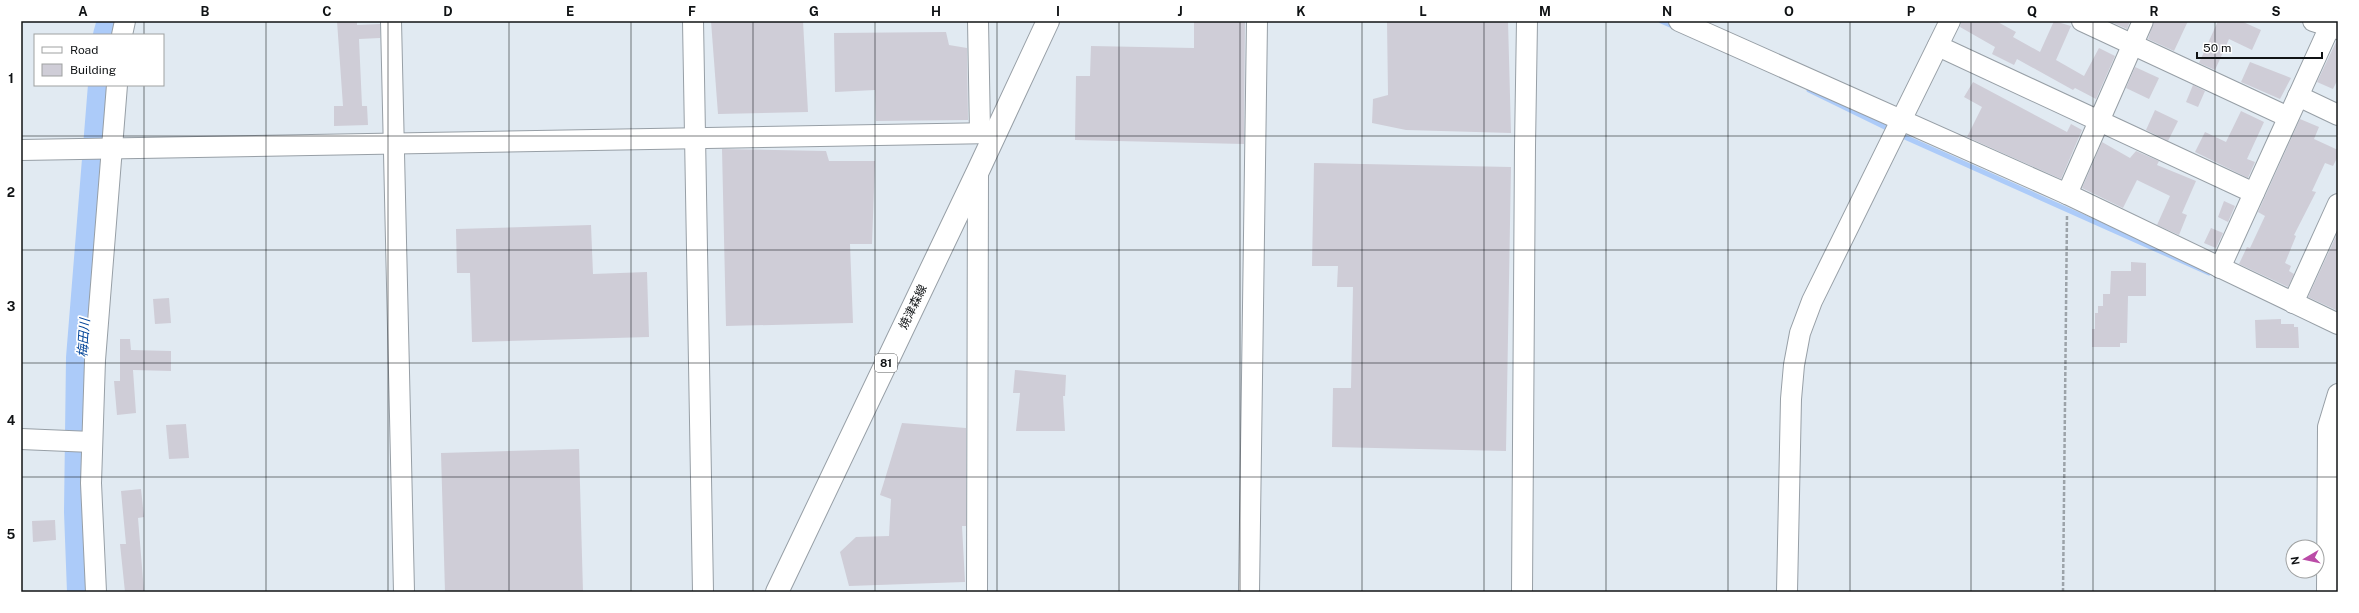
<svg xmlns="http://www.w3.org/2000/svg" width="2359" height="613" font-family="'Public Sans','Noto Sans JP',sans-serif">
	<style>
		.lines { fill: none; stroke-linecap: round; stroke-linejoin: round }
		.stream { stroke: #accbf9; stroke-width: 5 }
		.river { stroke: #accbf9; stroke-width: 30 }
		.building { fill: #cfcdd7 }
		.minor-casing { stroke: #979fa6; stroke-width: 22 }
		.primary-casing { stroke: #979fa6; stroke-width: 24 }
		.path { stroke: #9ca3a9; stroke-width: 2.5; stroke-dasharray: 4 2; stroke-linecap: butt }
		.minor { stroke: #fff; stroke-width: 20 }
		.primary { stroke: #fff; stroke-width: 22 }
		.grid { fill: none; stroke: #101315; stroke-width: 1; stroke-opacity: 0.55 }
		.labels { text-anchor: middle; stroke-width: 3.5; stroke-linejoin: round; paint-order: stroke }
		.shield { fill: #fff; stroke: #585a5b; stroke-width: 1 }
		.shield-label { font-size: 11px; font-weight: bold; fill: #101315 }
		.street-label { font-size: 12px; fill: #101315; stroke: #fff }
		.water-label { font-size: 13px; font-style: italic; fill: #024499; stroke: #fff }
		.neatline { fill: none; stroke: #101315; stroke-width: 1.5 }
		.grid-label { font-size: 13px; text-anchor: middle; font-weight: bold; fill: #101315 }
	</style>
	<rect width="100%" height="100%" fill="#e1eaf2"/>
	<g class="lines">
		<g class="stream">
			<path d="M1661,21l16,7"/>
			<path d="M1809,90l82,40"/>
			<path d="M1898,134l311,139"/>
		</g>
		<g class="river">
			<path d="M108,35l4,-14"/>
			<path d="M82,592l-3,-80 2,-154 22,-273"/>
		</g>
	</g>
	<g class="building">
		<path d="M337,21h20v4l23,-1v14l-21,1 3,67h5l1,19 -34,1v-20h9z"/>
		<path d="M711,21h92l5,91 -90,2z"/>
		<path d="M1194,21l51,1 -1,122 -169,-4 1,-64h14l1,-30 103,2z"/>
		<path d="M1387,21h121l3,112 -105,-3 -34,-7 1,-24 15,-4z"/>
		<path d="M1961,21h35l20,11 -3,5 27,15 14,-31 17,5 -15,34 28,16 15,-28 16,8 -19,43 -21,-11 -2,2 -56,-31 -3,6 -22,-11 3,-7 -35,-20z"/>
		<path d="M2109,21h21l-3,8z"/>
		<path d="M2154,21h34l-14,30 -26,-12z"/>
		<path d="M2218,21h23l20,9 -9,20 -23,-11 -14,31 -16,-7z"/>
		<path d="M946,32l3,13 18,3 1,72 -92,1 -1,-31 -40,2 -1,-59z"/>
		<path d="M2337,40l1,39 -5,10 -16,-7z"/>
		<path d="M2250,62l41,16 -11,21 -39,-17z"/>
		<path d="M2135,67l24,11 -10,21 -23,-11z"/>
		<path d="M1973,82l94,50 4,-8 11,6 -21,49 -94,-42 15,-30 -18,-10z"/>
		<path d="M2193,85l12,6 -7,16 -12,-5z"/>
		<path d="M2155,110l23,11 -10,20 -22,-11z"/>
		<path d="M2241,111l23,11 -17,37 8,3 -7,16 -53,-26 10,-20 21,10z"/>
		<path d="M2300,119l19,8 -5,12 24,11v6l-5,10 -8,-3 -13,28 4,1 -22,43 2,1 -11,27 6,3 -2,5 5,3 -6,13 -49,-23 8,-17 3,1 15,-32 -7,-4z"/>
		<path d="M2102,142l28,16 6,-7 23,10 -2,4 39,16 -14,32 5,2 -8,20 -22,-10 13,-29 -33,-16 -14,28 -41,-20z"/>
		<path d="M722,149l104,2 3,10h46l-3,83h-22l3,79 -127,3z"/>
		<path d="M1314,163l197,4 -5,284 -174,-4 1,-59h18l2,-101h-16l1,-21h-26z"/>
		<path d="M2224,201l11,5 -7,16 -10,-5z"/>
		<path d="M591,225l2,49 54,-2 2,65 -177,5 -2,-69h-13l-1,-44z"/>
		<path d="M2211,228l12,5 -7,15 -12,-5z"/>
		<path d="M2338,232v79l-30,-14z"/>
		<path d="M2131,262l15,1v33h-18l-1,47h-7v4h-28v-18h3v-16h3v-7h5v-12h7l1,-23h20z"/>
		<path d="M169,298l2,25 -16,1 -2,-25z"/>
		<path d="M2281,319v5h13v3h4l1,21h-43l-1,-28z"/>
		<path d="M120,339h10l1,11 40,1v20l-38,-1 3,43 -19,2 -3,-34h6z"/>
		<path d="M1015,370l51,5 -1,21h-2l2,35h-49l4,-38h-7z"/>
		<path d="M902,423l64,5v98h-4l3,56 -116,4 -9,-34 16,-15 33,-1 2,-37 -11,-4z"/>
		<path d="M186,424l3,34 -20,1 -3,-34z"/>
		<path d="M579,449l4,143h-138l-4,-139z"/>
		<path d="M141,489l3,28 -6,1 6,74h-19l-5,-48h6l-5,-53z"/>
		<path d="M55,520l1,20 -23,2 -1,-21z"/>
	</g>
	<g class="lines">
		<defs>
			<g id="minor">
				<path d="M391,21l13,571"/>
				<path d="M693,21l10,571"/>
				<path d="M978,21l2,112"/>
				<path d="M1679,21l388,173 271,130"/>
				<path d="M2082,21l206,96"/>
				<path d="M2313,21l25,8"/>
				<path d="M122,35l3,-14"/>
				<path d="M1938,46l316,147"/>
				<path d="M2298,96l40,19"/>
				<path d="M21,150l974,-17"/>
				<path d="M2067,194l76,-173"/>
				<path d="M2220,268l110,-242"/>
				<path d="M2293,303l45,-99"/>
				<path d="M21,439l71,3"/>
				<path d="M96,592l-5,-109 4,-123 22,-275"/>
				<path d="M977,592l1,-421"/>
				<path d="M1249,592l8,-571"/>
				<path d="M1522,592l3,-446 2,-125"/>
				<path d="M1787,592l4,-193 3,-34 6,-32 12,-32 138,-280"/>
				<path d="M2327,592l1,-165 10,-33"/>
			</g>
			<path id="primary" d="M777,592l201,-421 70,-150"/>
		</defs>
		<use href="#minor" class="minor-casing"/>
		<use href="#primary" class="primary-casing"/>
		<path class="path" d="M2063,592l4,-377"/>
		<use href="#minor" class="minor"/>
		<use href="#primary" class="primary"/>
	</g>
	<path class="grid" d="M144,21v14M266,21v571M388,21v571M509,21v571M631,21v571M753,21v571M875,21v571M997,21v571M1119,21v571M1240,21v571M1362,21v571M1484,21v571M1606,21v571M1728,21v571M1850,21v571M1971,21v571M2093,21v571M2215,21v571M144,85v507M21,136h2317M21,250h2317M21,363h2317M21,477h2317"/>
	<g class="labels">
		<rect class="shield" x="875" y="354" width="22" height="18" rx="3"/>
		<g class="shield-label">
			<text x="886" y="367">81</text>
		</g>
		<g class="street-label">
			<text transform="translate(913 307) rotate(-64)" y="4">焼津森線</text>
		</g>
		<g class="water-label">
			<text transform="translate(83 338) rotate(-86)" y="5">梅田川</text>
		</g>
	</g>
	<rect width="2359" height="613" fill="none" stroke="#ffffff" stroke-width="44"/>
	<rect x="34" y="34" width="130" height="52" fill="#ffffff" stroke="#9fa1a1"/>
	<rect x="42" y="47" width="20" height="6" fill="#ffffff" stroke="#9fa1a1"/>
	<text x="70" y="54" font-size="12" fill="#101315">Road</text>
	<rect x="42" y="64" width="20" height="12" fill="#cfcdd7" stroke="#9fa1a1"/>
	<text x="70" y="74" font-size="12" fill="#101315">Building</text>
	<g transform="translate(2305 559) rotate(261)"><circle r="19" fill="#ffffff" stroke="#9fa1a1"/>
	<path d="M0-3L7 15L0 10L-7 15Z" fill="#bb4ba7"/>
	<text y="-6" font-size="11" font-weight="bold" text-anchor="middle" fill="#101315">N</text>
	</g>
	<path d="M2197 52v6h125v-6" fill="none" stroke="#101315" stroke-width="2"/>
	<text x="2203" y="52" font-size="12" fill="#101315" stroke="#ffffff" stroke-width="3" paint-order="stroke">50 m</text>
	<rect x="22" y="22" width="2315" height="569" class="neatline"/>
	<g class="grid-label">
		<text x="83" y="16">A</text>
		<text x="205" y="16">B</text>
		<text x="327" y="16">C</text>
		<text x="448" y="16">D</text>
		<text x="570" y="16">E</text>
		<text x="692" y="16">F</text>
		<text x="814" y="16">G</text>
		<text x="936" y="16">H</text>
		<text x="1058" y="16">I</text>
		<text x="1180" y="16">J</text>
		<text x="1301" y="16">K</text>
		<text x="1423" y="16">L</text>
		<text x="1545" y="16">M</text>
		<text x="1667" y="16">N</text>
		<text x="1789" y="16">O</text>
		<text x="1911" y="16">P</text>
		<text x="2032" y="16">Q</text>
		<text x="2154" y="16">R</text>
		<text x="2276" y="16">S</text>
		<text x="11" y="83">1</text>
		<text x="11" y="197">2</text>
		<text x="11" y="311">3</text>
		<text x="11" y="425">4</text>
		<text x="11" y="539">5</text>
	</g>
</svg>
